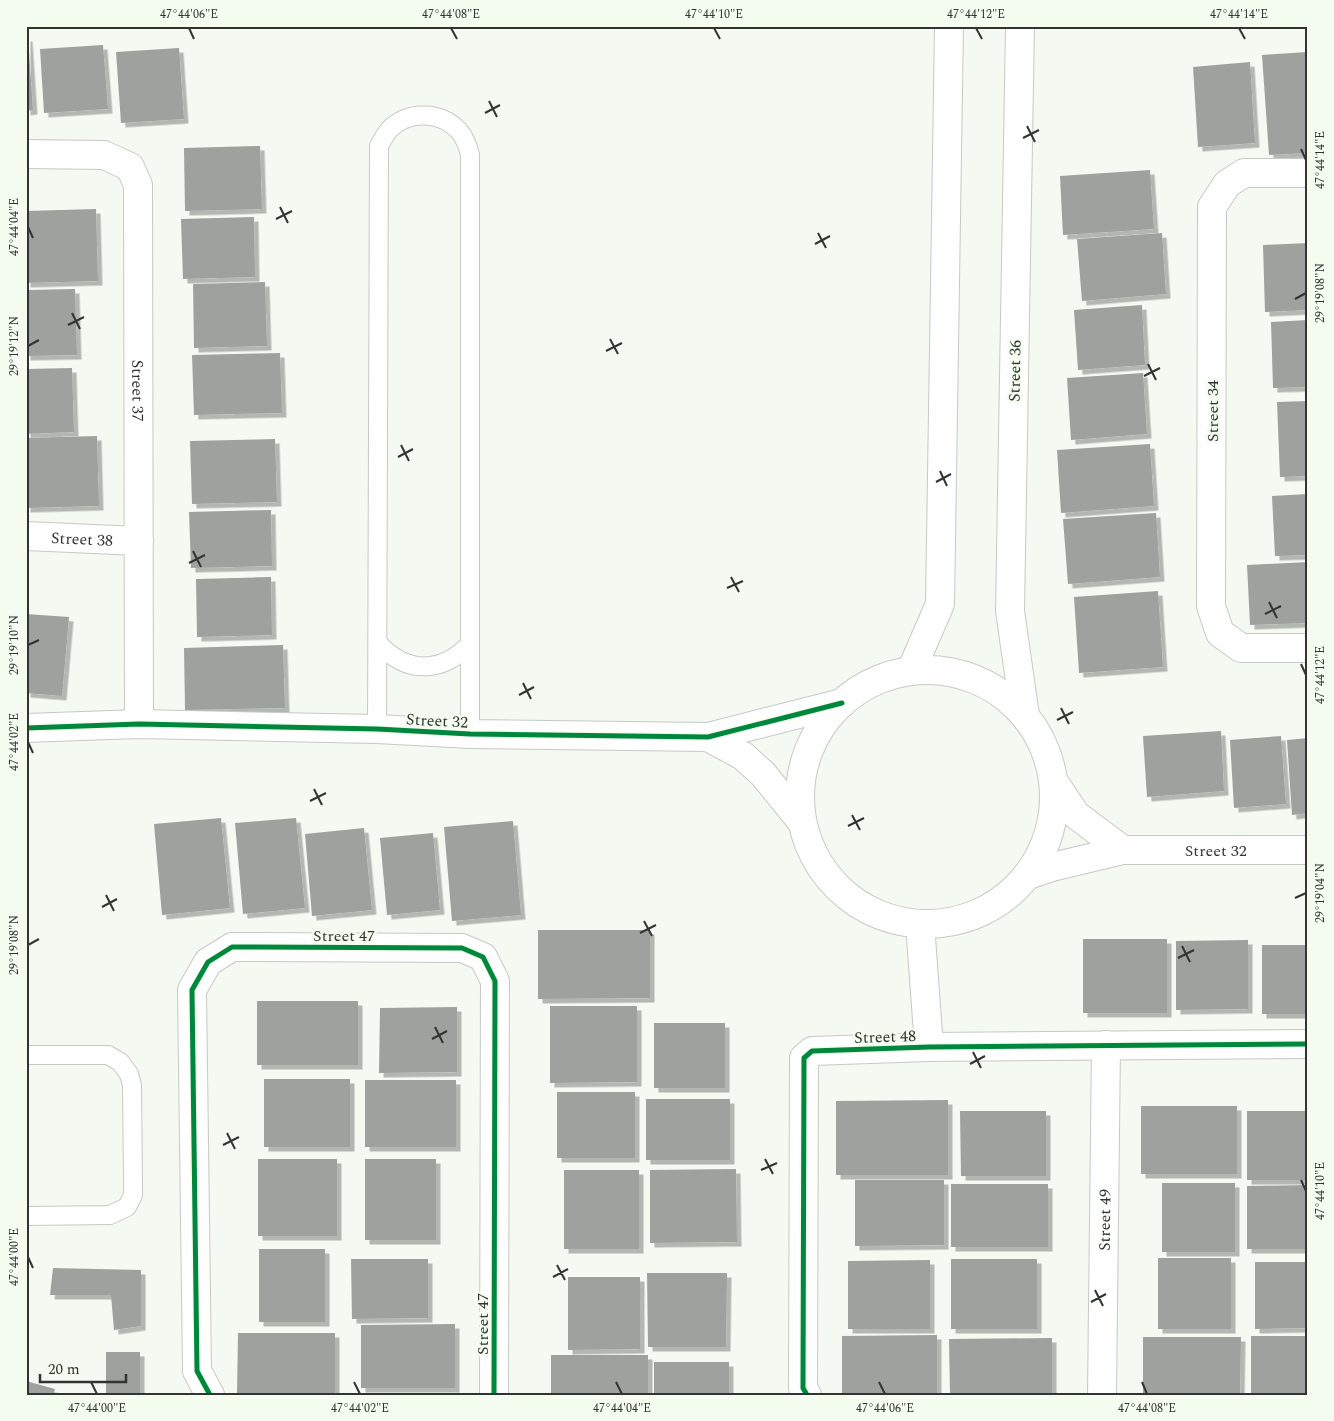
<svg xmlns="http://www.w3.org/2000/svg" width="1334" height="1421" font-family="Spectral,serif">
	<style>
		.building { fill: #9da29e; filter: url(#shadow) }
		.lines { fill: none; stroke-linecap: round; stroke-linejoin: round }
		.lane-casing { stroke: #c6cac5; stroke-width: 20 }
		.street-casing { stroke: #c6cac5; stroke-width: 30 }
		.lane { stroke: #fdfefd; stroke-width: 18 }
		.street { stroke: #fdfefd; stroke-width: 28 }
		.cycleway-casing { stroke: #f3fcef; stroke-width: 8 }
		.cycleway { stroke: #00873e; stroke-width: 5 }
		.ticks { fill: none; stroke: #313430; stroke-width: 2 }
		.labels { text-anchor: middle; stroke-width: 5; stroke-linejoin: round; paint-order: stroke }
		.street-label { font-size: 16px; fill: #313430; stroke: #f3fcef }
		.neatline { fill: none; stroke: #313430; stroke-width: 2 }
		.ticks-label { font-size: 12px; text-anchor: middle; fill: #313430 }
	</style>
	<defs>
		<filter id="shadow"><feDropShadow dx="4.5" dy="4.5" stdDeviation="0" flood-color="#0004"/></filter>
	</defs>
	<rect width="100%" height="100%" fill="#f4f9f2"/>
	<g class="building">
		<path d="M26,37h2l5,73 -7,1z"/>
		<path d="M103,45l5,64 -64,4 -4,-64z"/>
		<path d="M179,48l5,71 -63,4 -5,-71z"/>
		<path d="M1308,52v101l-39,2 -7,-100z"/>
		<path d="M1250,62l5,81 -57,4 -5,-80z"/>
		<path d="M260,146l2,63 -77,2 -1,-63z"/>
		<path d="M1150,170l4,59 -91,6 -3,-59z"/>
		<path d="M96,209l2,72 -72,2v-72z"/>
		<path d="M254,217l1,60 -72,2 -2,-60z"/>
		<path d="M1162,233l4,61 -84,7 -5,-62z"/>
		<path d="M1308,243v67l-43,2 -2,-67z"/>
		<path d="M265,282l2,64 -73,2 -1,-64z"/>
		<path d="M75,289l2,66 -51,1v-66z"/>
		<path d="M1142,305l3,60 -67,5 -4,-60z"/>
		<path d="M1308,320v67l-35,1 -2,-66z"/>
		<path d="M280,353l2,60 -88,2 -2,-60z"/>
		<path d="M72,368l2,64 -48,2v-65z"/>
		<path d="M1143,373l4,61 -76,6 -4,-62z"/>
		<path d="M1308,401v75l-28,1 -3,-75z"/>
		<path d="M97,436l2,70 -73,2v-70z"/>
		<path d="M275,439l2,63 -85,2 -2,-63z"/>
		<path d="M1150,444l4,62 -93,7 -4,-63z"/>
		<path d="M1308,494v61l-33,1 -3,-60z"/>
		<path d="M271,510l1,56 -81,2 -2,-56z"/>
		<path d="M1156,513l4,64 -92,7 -5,-65z"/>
		<path d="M1308,562v61l-58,2 -3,-60z"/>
		<path d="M271,577l1,58 -75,2 -1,-58z"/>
		<path d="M1158,591l5,76 -84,6 -5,-76z"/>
		<path d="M26,614l43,3 -7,79 -36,-3z"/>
		<path d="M283,645l2,63 -100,2 -1,-62z"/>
		<path d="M1221,731l3,60 -77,6 -4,-61z"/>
		<path d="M1281,736l5,68 -52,4 -4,-68z"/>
		<path d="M1308,738v75l-16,2 -5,-75z"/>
		<path d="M221,818l9,90 -68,7 -8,-91z"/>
		<path d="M296,818l9,90 -62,6 -8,-91z"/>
		<path d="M513,821l8,94 -69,6 -8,-94z"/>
		<path d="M364,828l8,82 -60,6 -7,-82z"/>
		<path d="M433,833l7,77 -53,5 -7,-77z"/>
		<path d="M538,930h112v68l-112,1z"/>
		<rect x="1083" y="939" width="84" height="74"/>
		<path d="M1248,940v69l-72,1v-69z"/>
		<rect x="1262" y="945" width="46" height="69"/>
		<rect x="257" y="1001" width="101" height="64"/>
		<path d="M550,1006h87v76l-87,1z"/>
		<path d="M457,1007v65l-78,1 1,-65z"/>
		<rect x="654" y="1023" width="71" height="65"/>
		<rect x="264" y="1079" width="86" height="68"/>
		<rect x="365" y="1080" width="91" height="67"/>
		<rect x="557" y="1092" width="78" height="66"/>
		<rect x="646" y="1099" width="84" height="61"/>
		<path d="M948,1100v75h-112v-74z"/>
		<rect x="1141" y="1106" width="96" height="68"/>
		<path d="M960,1111h86v65h-85z"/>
		<rect x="1247" y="1111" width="61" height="69"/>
		<rect x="258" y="1159" width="79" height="77"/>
		<rect x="365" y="1159" width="71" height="81"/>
		<path d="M736,1169l1,73 -87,1v-73z"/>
		<rect x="564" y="1170" width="75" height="79"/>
		<path d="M855,1180h89v65l-89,1z"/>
		<rect x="1162" y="1183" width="73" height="69"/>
		<rect x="951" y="1184" width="97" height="63"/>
		<path d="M1308,1185v64h-61v-63z"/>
		<rect x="259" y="1249" width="66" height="73"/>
		<rect x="1158" y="1258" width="73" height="71"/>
		<path d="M351,1259h77v59l-76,1z"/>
		<rect x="951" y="1259" width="86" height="70"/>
		<path d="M930,1260v69h-82v-68z"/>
		<path d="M1255,1262h53v66l-53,1z"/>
		<path d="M53,1268l88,2v56l-27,4 -3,-35h-61z"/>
		<path d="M647,1273h80l-1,74h-78z"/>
		<path d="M568,1277h72v72l-72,1z"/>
		<path d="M455,1324v64h-94v-63z"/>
		<path d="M238,1333h97v60h-98z"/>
		<path d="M937,1335v60h-95v-59z"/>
		<rect x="1251" y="1336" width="57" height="59"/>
		<path d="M1143,1337h98l-1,58h-97z"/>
		<path d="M1052,1338v57h-102l-1,-56z"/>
		<rect x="106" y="1352" width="34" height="43"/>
		<rect x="551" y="1355" width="97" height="40"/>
		<rect x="654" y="1362" width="75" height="33"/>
		<path d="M26,1381l29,8 -2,6h-27z"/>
	</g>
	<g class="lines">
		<defs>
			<g id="lane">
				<path d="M378,643c28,31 63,31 92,1"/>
				<path d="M377,729l2,-583c4,-7 7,-14 13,-19 19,-17 50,-15 67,4 6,7 9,15 11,24v579"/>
				<path d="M26,1055h82l12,7 9,12 3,11 1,97v13l-6,12 -17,8 -84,1"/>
			</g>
			<g id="street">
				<path d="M1020,26l-10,585 15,105"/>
				<path id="s1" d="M26,154l78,1 26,12 8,18 1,539"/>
				<path d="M1308,173h-64l-17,11 -15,23 -1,399 9,27 21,15h67"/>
				<path id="s2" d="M26,536l113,5"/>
				<circle cx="927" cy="797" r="127"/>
				<path d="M911,671l29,-67 9,-578"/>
				<path d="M26,728l113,-4 238,5 93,5 238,3 134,-34"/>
				<path d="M708,737l35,19 20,18 39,48"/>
				<path d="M1054,782l22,33 47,35"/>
				<path id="s3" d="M1028,875l24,-8 71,-17h185"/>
				<path d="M920,924l9,123"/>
				<path d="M210,1395l-13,-24 -5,-381 16,-28 24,-15 230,1 21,9 12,24 -1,414"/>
				<path d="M807,1395l-4,-7 1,-330 8,-7 117,-4 379,-3"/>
				<path id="s4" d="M1102,1395l4,-350"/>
			</g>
		</defs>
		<use href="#lane" class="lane-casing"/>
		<use href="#street" class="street-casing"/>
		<use href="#lane" class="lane"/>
		<use href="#street" class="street"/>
		<defs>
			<g id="cycleway">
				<path d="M26,728l113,-4 238,5 93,5 238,3 134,-34"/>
				<path d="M210,1395l-13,-24 -5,-381 16,-28 24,-15 230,1 21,9 12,24 -1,414"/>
				<path d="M807,1395l-4,-7 1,-330 8,-7 117,-4 379,-3"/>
			</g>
		</defs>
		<use href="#cycleway" class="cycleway-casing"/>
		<use href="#cycleway" class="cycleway"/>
	</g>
	<path class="ticks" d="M189,28l5,11M451,28l6,11M714,28l6,11M976,28l6,11M1239,28l6,11M489,101l8,16M485,113l15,-8M1027,126l8,16M1023,138l16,-8M1301,149l5,11M280,207l8,16M276,219l16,-8M28,227l5,11M818,233l8,15M815,244l15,-8M1295,299l11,-6M72,313l8,16M68,325l16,-8M610,339l8,15M28,346l11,-6M606,351l16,-8M1148,364l8,16M1144,376l16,-8M401,445l8,16M398,457l15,-8M940,471l7,15M936,482l15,-8M193,551l8,16M189,563l16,-8M731,577l8,15M727,588l16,-7M1269,602l8,16M1265,614l16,-8M28,645l11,-5M1301,664l5,11M523,683l8,16M519,695l15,-8M1061,708l8,16M1057,720l16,-8M28,742l5,11M314,789l8,16M310,801l16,-8M852,815l8,15M848,826l16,-8M106,895l8,16M1295,898l11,-5M102,907l15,-8M644,921l8,15M640,933l16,-8M28,945l11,-6M1182,946l8,16M1178,958l16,-8M435,1027l8,16M432,1039l15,-8M973,1052l8,16M970,1064l15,-8M227,1133l8,16M223,1145l16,-8M765,1159l8,15M761,1170l16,-7M1301,1180l5,11M28,1257l5,11M557,1265l8,15M553,1277l15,-8M1095,1290l8,16M1091,1302l15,-8M91,1382l6,12M354,1382l6,12M616,1382l6,12M879,1382l6,12M1142,1382l5,12"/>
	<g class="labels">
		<g class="street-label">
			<text transform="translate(1014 371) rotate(-89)" y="6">Street 36</text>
			<text dy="6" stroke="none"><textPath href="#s1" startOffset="332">Street 37</textPath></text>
			<text transform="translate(1212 411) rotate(-90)" y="6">Street 34</text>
			<text dy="6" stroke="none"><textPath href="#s2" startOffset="56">Street 38</textPath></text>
			<text transform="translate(437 720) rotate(3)" y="6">Street 32</text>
			<text dy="6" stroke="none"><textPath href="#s3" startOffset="191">Street 32</textPath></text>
			<text x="344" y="941">Street 47</text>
			<text transform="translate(885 1036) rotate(-2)" y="6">Street 48</text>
			<text dy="6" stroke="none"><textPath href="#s4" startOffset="175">Street 49</textPath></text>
			<text transform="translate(482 1324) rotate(-90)" y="6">Street 47</text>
		</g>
	</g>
	<rect width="1334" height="1421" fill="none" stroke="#f3fcef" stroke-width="55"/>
	<path d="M40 1374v8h86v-8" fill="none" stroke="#313430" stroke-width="2.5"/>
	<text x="48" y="1374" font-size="15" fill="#313430" stroke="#f3fcef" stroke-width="4" paint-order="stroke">20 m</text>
	<rect x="28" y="28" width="1278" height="1366" class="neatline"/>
	<g class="ticks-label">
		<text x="189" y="18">47°44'06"E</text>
		<text x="451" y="18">47°44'08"E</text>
		<text x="714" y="18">47°44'10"E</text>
		<text x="976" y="18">47°44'12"E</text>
		<text x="1239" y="18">47°44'14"E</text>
		<text transform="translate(1320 160) rotate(-90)" y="4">47°44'14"E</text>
		<text transform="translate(14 227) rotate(-90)" y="4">47°44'04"E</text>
		<text transform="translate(1320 293) rotate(-90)" y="4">29°19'08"N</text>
		<text transform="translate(14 346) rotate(-90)" y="4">29°19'12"N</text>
		<text transform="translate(14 645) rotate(-90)" y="4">29°19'10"N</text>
		<text transform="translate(1320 675) rotate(-90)" y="4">47°44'12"E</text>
		<text transform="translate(14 742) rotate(-90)" y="4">47°44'02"E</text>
		<text transform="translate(1320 893) rotate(-90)" y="4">29°19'04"N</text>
		<text transform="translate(14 945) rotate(-90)" y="4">29°19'08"N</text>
		<text transform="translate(1320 1191) rotate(-90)" y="4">47°44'10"E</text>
		<text transform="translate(14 1257) rotate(-90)" y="4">47°44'00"E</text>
		<text x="97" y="1412">47°44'00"E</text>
		<text x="360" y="1412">47°44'02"E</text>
		<text x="622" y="1412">47°44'04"E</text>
		<text x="885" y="1412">47°44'06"E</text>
		<text x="1147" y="1412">47°44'08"E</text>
	</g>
</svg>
